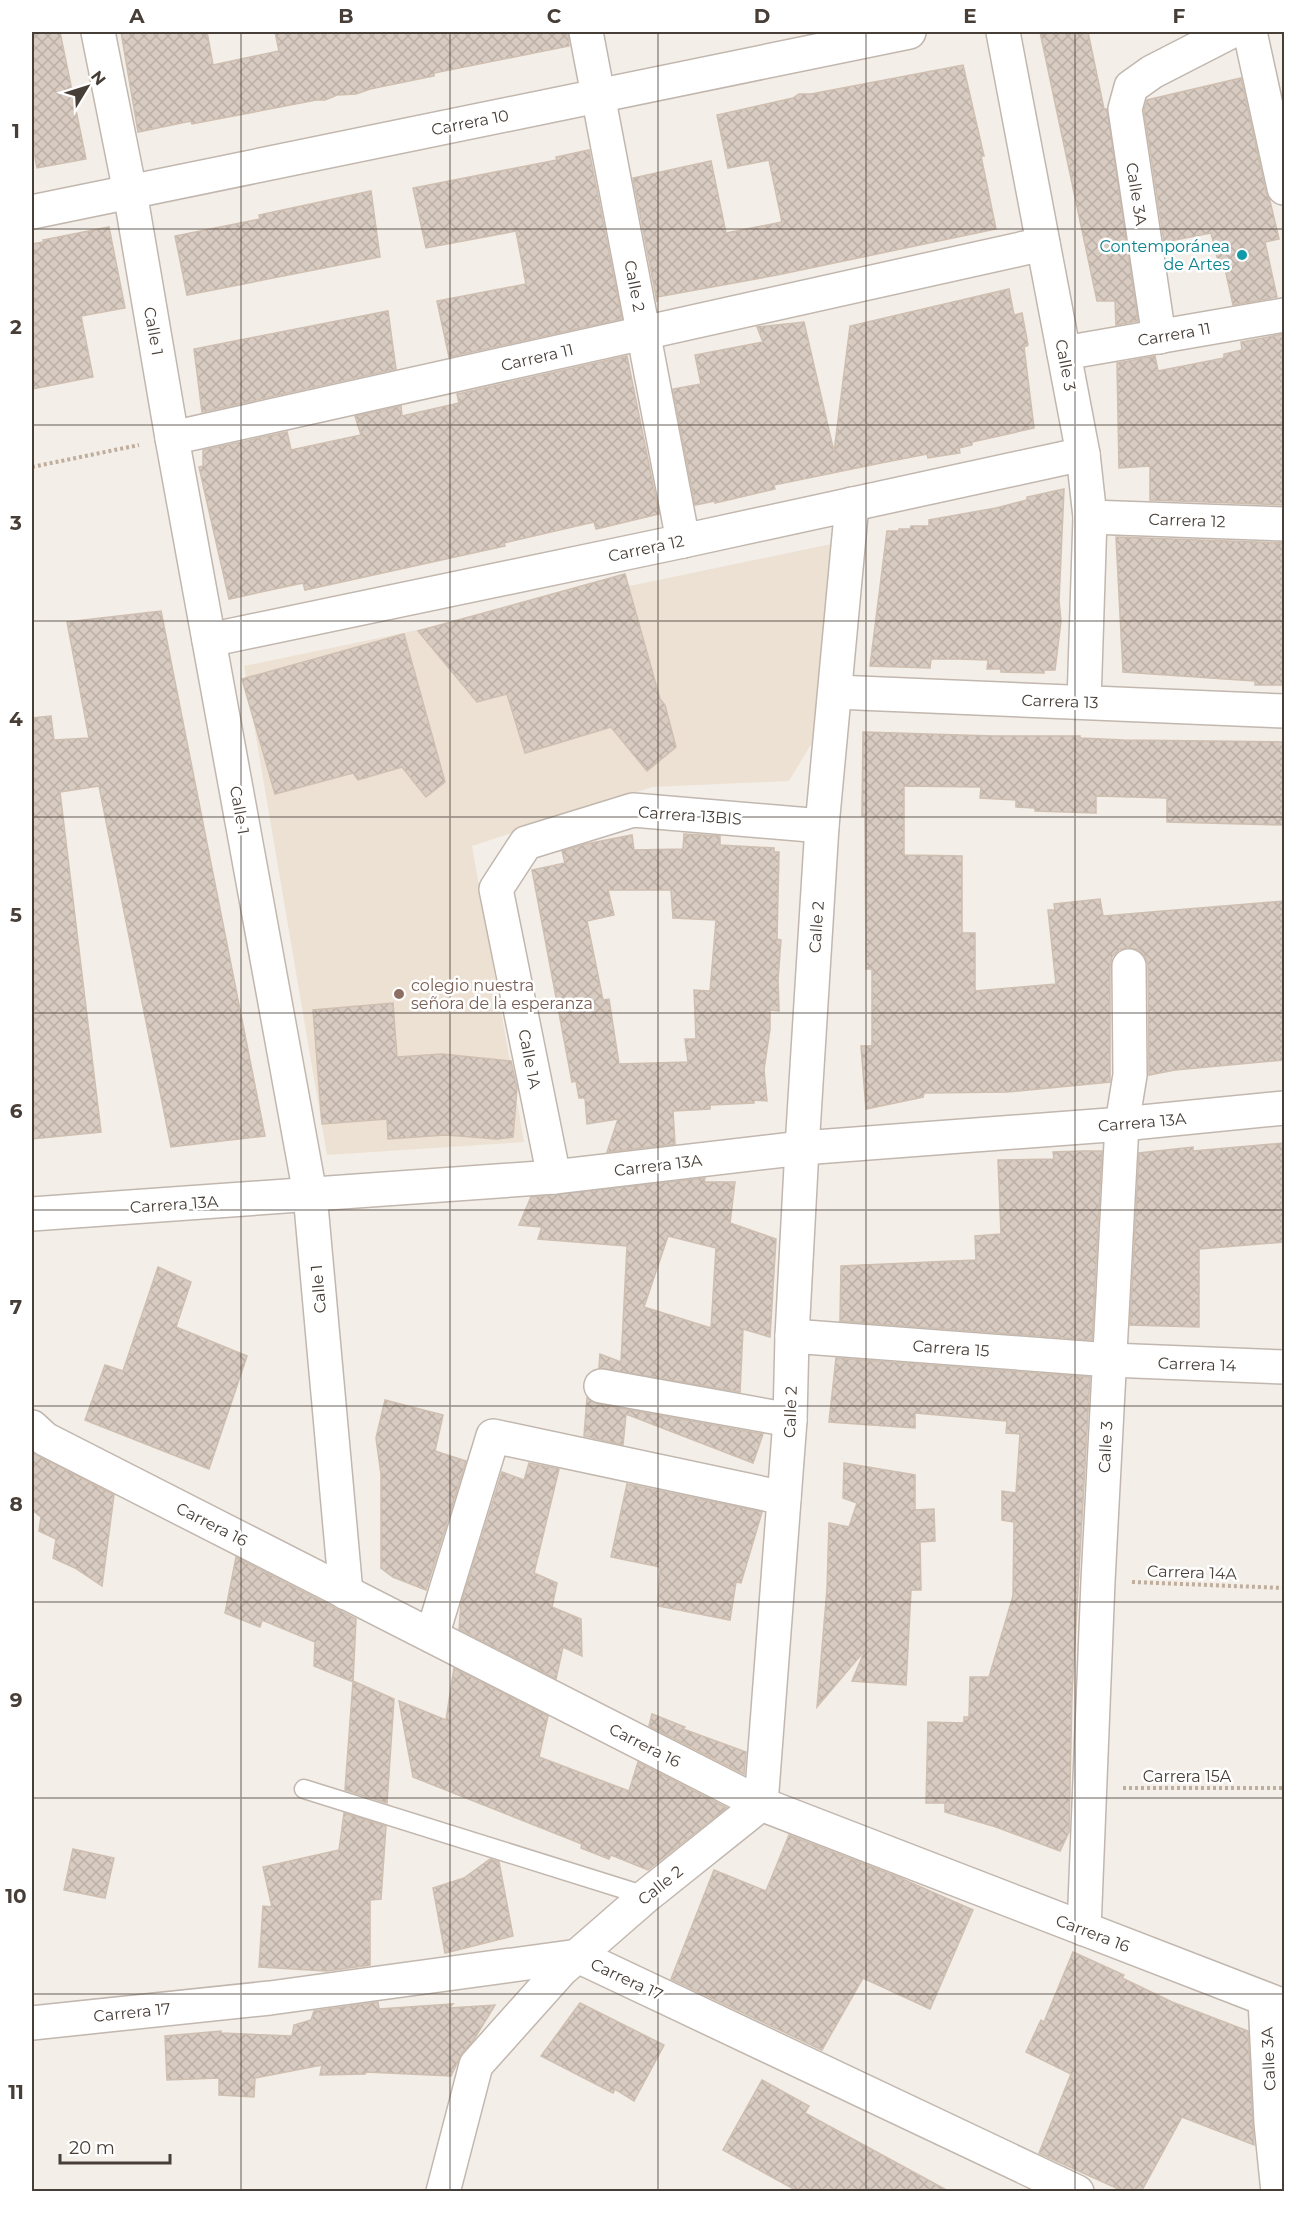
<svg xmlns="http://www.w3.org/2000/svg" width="1316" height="2223" font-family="Montserrat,sans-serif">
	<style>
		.education { fill: #ece1d3 }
		.building { fill: url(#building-cross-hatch); stroke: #cfbfb1; stroke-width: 1.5; fill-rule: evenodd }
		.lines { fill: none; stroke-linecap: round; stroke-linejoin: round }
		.service-casing { stroke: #c2b7ae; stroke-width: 21 }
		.minor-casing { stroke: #c2b7ae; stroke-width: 36 }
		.path { stroke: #c0ae9d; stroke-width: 4; stroke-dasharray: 3 3; stroke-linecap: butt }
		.service { stroke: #fff; stroke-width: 18 }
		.minor { stroke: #fff; stroke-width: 33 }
		.grid { fill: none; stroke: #473e37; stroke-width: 1.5; stroke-opacity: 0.55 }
		.culture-dot { fill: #0f9aa8; stroke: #fff; stroke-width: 2 }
		.education-dot { fill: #8d6e63; stroke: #fff; stroke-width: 2 }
		.labels { text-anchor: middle; stroke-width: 5; stroke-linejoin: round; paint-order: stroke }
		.street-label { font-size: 16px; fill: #473e37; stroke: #fff }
		.culture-label { font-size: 16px; fill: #0d838f; stroke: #fff; text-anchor: end }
		.education-label { font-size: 16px; fill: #785e54; stroke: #fff; text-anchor: start }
		.neatline { fill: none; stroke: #473e37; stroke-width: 2 }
		.grid-label { font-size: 20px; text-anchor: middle; font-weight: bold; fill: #473e37 }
	</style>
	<defs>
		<pattern id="building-cross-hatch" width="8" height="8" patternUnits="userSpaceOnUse" patternTransform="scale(1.5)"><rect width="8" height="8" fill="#d8cbc1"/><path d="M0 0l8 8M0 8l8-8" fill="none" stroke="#bbafa6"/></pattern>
	</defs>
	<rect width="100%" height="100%" fill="#f3eee8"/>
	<path class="education" d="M841,542l-7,164 -45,75 -137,6 -180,59 52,296 -197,13 -83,-489z"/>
	<g class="building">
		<path d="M32,32h28l26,127 -49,9 -5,-26z"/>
		<path d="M121,32h86l6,33 66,-14 -4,-19h293l1,14 -135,27v3l-64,13 -14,5 -19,1 -12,5h-9l-124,24 -1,-3 -53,11z"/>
		<path d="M1040,32h48l16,77h3l31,212 -22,4 -1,-24h-18z"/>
		<path d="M963,65l21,91h-3l15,73 -219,46 -120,22v5l-24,-124 78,-17 15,72 56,-11 -13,-62 -41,8 -11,-53 76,-17 6,-4h12z"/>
		<path d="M1241,78l25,114 4,9 9,38 -14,3 12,55 -44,8 -8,-36h-5l-9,-36 -47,9 -20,-132 3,-10z"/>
		<path d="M589,150l33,169 -173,38 -12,-56 89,-17 -10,-53 -90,17 -13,-60 144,-28 -1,-3z"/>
		<path d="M371,191l9,66 -193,38 -12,-59 85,-17 -1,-4z"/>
		<path d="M109,227l16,81 -44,8 12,61 -61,12v-145l12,-2 -1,-2z"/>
		<path d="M1009,289l5,26 8,-2 6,32 -4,2 10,81 -62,14v3l-13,3 1,5 -32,5 -1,-4 -46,9 -107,22 1,4 -60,14v-2l-20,4 -22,-116 28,-5 -6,-29 68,-13 -6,-15 47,-5 30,130 16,-126z"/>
		<path d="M388,311l8,58 -194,43 -8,-63z"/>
		<path d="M1284,334v171l-134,-5v-34l-31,2 -2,-105 38,-7 3,15 66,-13v-4l18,-4 -1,-8z"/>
		<path d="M627,356l32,158 -63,15 -2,-7 -90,21 1,3 -200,44 -2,-7 -74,16 -30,-132 4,-1v-16l84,-18 4,18 70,-15 -6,-19 46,-10 1,10 57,-13 -2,-9z"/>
		<path d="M1064,489l-5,112 2,20 -6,49h-11v3l-43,-1v-3h-14l1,-9 -30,-1h-27l-1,9 -60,-2 17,-135h12v-2h11l1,-3h18v-6l67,-12 31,-8v-3z"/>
		<path d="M1116,537l168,6v142h-29v-4l-132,-9z"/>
		<path d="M625,574l35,125 5,6 11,42 -29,24 -36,-44 -86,26 -18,-59 -30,8 -59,-71z"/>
		<path d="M161,611l104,525 -94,11 -72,-361 -39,6 41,340 -69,7v-421l19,-2 3,24 35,-2 -22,-116z"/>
		<path d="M404,634l41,148 -19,15 -24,-30 -44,13 -5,-7 -78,21 -33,-115z"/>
		<path d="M863,732l130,4h87v2l44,2 160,2v83l-117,-3v-24l-71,-2v17l-61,-2v-3l-19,-1v-7l-36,-2 1,-11 -77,-1v69l58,1v77h13v58l81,-7 -8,-74h7l-1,-6 46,-5 3,17 181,-15v159l-109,10 -26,5 -1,-110 -3,-8 -6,-7 -11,-3 -9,3 -7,7 -2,9v116l-103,10 -83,1 -1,4 -57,12 -5,-63h11v-77h-6l-1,-153h-3z"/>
		<path d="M684,834l36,2v9l54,3v4h5l-2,87 4,1 -3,39 1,32 -9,-1v19l-6,41 3,31 -13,-1v3l-44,2v4l-37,2 2,33 -68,8 11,-33 -31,5 -2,-26h-6l-3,-17 -4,1 -40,-212 33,-7 -3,-12 24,-7 46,-9 2,15 49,-1zM608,890h63l2,28 43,2 -6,71 -16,-1 2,49h-11l3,23 -69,2 -10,-65 -6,1 -16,-79 27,-6z"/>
		<path d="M393,1003l4,54 45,-3 69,7 6,27 -4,49 -16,2 -51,-4 -58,4 -1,-20 -65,5 -9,-114z"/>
		<path d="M1284,1143v99l-85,7v78l-69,-2 9,-172 54,-6v4z"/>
		<path d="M1084,1151h18l-10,189 -252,-19 1,-55 135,-6 -1,-24 26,-2 -3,-74 56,-1 -1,-7z"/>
		<path d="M705,1178l-1,4h31l-5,41 46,16 -6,98 -27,-8 -3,63 -141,-24 1,-14 21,8 6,-116 -89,-7 4,-12 -23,-2 12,-28zM668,1236l48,12 -5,80 -67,-21z"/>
		<path d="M158,1267l33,15 -15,45 71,29 -38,113 -124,-49 20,-55 18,6z"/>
		<path d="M836,1358l254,19 -18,318 -3,137 -9,19 -64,-24 -51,-15v-9h-19l2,-81 36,1v-6h5l1,-40h19l24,-81 1,-74 -12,-2v-29l14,2 4,-59 -14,-1 1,-12 -92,-8v15l-86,-6z"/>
		<path d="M587,1398l11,6 165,30 -10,29 -127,-49 -3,31 -39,-9z"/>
		<path d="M385,1400l58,15 -8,36 31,10 -40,129 -33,-13 -12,-9v-94l-5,-36z"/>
		<path d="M32,1452l82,43 -12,91 -27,-18 -22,-10 3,-19 -17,-8 2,-14 -9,-7z"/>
		<path d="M529,1463l30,6 -25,104 23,10 -5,24 29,12 1,37 -19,-9 -7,32 -97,-50 2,-25 41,-132 22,8z"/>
		<path d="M844,1463l71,12v35l19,-1 1,32 -15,1 1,48h-10l-5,95 -54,-4 13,-31 -48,57 10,-118 2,-66 20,4 8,-24 -14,-5z"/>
		<path d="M627,1484l135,28 -21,71 -5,-1 -6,38 -72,-14 2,-39 -49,-10z"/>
		<path d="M236,1557l120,62 -3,63 -39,-16 1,-24 -53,-22 -2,7 -35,-14z"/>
		<path d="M454,1668l94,48 -9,41 90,34 9,-29 89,46 -79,62 -37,-15 -2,4 -28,-11 1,-4 -169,-67 -14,-76 47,19z"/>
		<path d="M353,1681l41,18 -7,104 -42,-13z"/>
		<path d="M652,1714l33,13 -2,2 63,23 -2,22 -95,-48z"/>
		<path d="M344,1813l42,13 -5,73 -11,1v65l-43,6 -68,-4 4,-61 9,1 -9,-40 76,-17z"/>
		<path d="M789,1835l109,42 75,33 -43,99 -67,-31 -41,72 -151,-71 43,-109 52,21z"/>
		<path d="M73,1849l41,9 -9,40 -41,-8z"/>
		<path d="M490,1859l9,3 14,74 -68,17 -12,-65 31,-10z"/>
		<path d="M1073,1952l51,23 -2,3 50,24 76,29 6,114 -72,-28 -41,75h-16l-86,-39 32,-79 -45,-22 15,-32 3,2z"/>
		<path d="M378,2002l1,7 74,-5 -4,4 46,-3 -22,36 -11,12 -11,23 -85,-4 -1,2 -45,1 2,-10 -67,13 -1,19 -35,-2v-17l-52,2 -2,-44 56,-5v2l71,3 2,-11 17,-5 3,-9z"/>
		<path d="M580,2003l84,42 -30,56 -19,-12 -2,4 -72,-37z"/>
		<path d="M762,2080l47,26 -4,7 145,79h-151l-76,-42z"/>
	</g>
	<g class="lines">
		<defs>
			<path id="service" d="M304,1789l342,107"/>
			<g id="minor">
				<path d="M98,32l32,160 42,246 138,756 36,399"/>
				<path d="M586,32l97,509"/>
				<path d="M1003,32l80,422 7,63 -6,185"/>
				<path d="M1250,32l34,156"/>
				<path d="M32,212l877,-180"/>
				<path d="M1159,337l-34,-228 6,-22 21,-15 78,-40"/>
				<path d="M1064,353l220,-38"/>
				<path d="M172,438l871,-194"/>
				<path d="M1090,517l194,7"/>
				<path d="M209,640l474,-99 400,-87"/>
				<path d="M835,692l449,19"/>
				<path d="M554,1177l-58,-288 30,-46 107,-33 189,16"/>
				<path d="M32,1214l522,-37 248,-29 320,-24 162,-16"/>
				<path d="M792,1336l318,24 174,7"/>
				<path d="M601,1386l189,34"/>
				<path d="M32,1427l13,12 716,365 523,202"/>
				<path d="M432,1636l61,-200 291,62"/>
				<path d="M1084,1929l14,-348 24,-457 8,-49 -1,-109"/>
				<path d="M1265,1999l6,124 7,69"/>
				<path d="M32,2023l238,-25 308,-42 499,236"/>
				<path d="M443,2192l33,-127 85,-95 85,-74 115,-92 29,-384 2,-84 10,-188 20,-322 30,-322"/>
			</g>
		</defs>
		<use href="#service" class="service-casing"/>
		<use href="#minor" class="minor-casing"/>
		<g class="path">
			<path d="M32,467l107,-22"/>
			<path d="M1132,1582l152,6"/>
			<path d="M1123,1788h161"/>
		</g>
		<use href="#service" class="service"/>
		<use href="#minor" class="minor"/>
	</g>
	<path class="grid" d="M241,32v2160M450,32v2160M658,32v2160M866,32v2160M1075,32v2160M32,229h1252M32,425h1252M32,621h1252M32,817h1252M32,1013h1252M32,1210h1252M32,1406h1252M32,1602h1252M32,1798h1252M32,1994h1252"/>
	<circle class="culture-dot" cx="1242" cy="255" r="6"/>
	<circle class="education-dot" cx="399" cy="994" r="6"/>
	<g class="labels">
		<g class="street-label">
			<text transform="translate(470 122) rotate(-11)" y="6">Carrera 10</text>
			<text transform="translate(1137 194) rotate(81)" y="6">Calle 3A</text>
			<text transform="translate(635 286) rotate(79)" y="6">Calle 2</text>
			<text transform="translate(154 331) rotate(80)" y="6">Calle 1</text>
			<text transform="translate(1174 334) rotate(-10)" y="6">Carrera 11</text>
			<text transform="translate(537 357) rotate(-13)" y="6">Carrera 11</text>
			<text transform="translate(1066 365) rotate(79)" y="6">Calle 3</text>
			<text transform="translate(1187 520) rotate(2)" y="6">Carrera 12</text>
			<text transform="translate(646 548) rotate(-12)" y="6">Carrera 12</text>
			<text transform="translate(1060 701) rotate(2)" y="6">Carrera 13</text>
			<text transform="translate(240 810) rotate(80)" y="6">Calle 1</text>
			<text transform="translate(690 815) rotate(4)" y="6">Carrera 13BIS</text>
			<text transform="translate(816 927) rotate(-86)" y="6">Calle 2</text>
			<text transform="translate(530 1059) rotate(79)" y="6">Calle 1A</text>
			<text transform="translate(1142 1122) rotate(-5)" y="6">Carrera 13A</text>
			<text transform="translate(658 1165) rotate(-7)" y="6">Carrera 13A</text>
			<text transform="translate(174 1204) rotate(-4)" y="6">Carrera 13A</text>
			<text transform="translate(318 1289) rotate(-95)" y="6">Calle 1</text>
			<text transform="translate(951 1348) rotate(4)" y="6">Carrera 15</text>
			<text transform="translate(1197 1364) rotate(2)" y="6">Carrera 14</text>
			<text transform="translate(790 1412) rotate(-88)" y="6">Calle 2</text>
			<text transform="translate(1105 1447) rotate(-87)" y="6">Calle 3</text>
			<text transform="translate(212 1524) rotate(27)" y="6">Carrera 16</text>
			<text transform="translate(1192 1572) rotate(2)" y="6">Carrera 14A</text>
			<text transform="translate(645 1745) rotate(27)" y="6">Carrera 16</text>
			<text x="1187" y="1782">Carrera 15A</text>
			<text transform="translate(660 1885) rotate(-39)" y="6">Calle 2</text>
			<text transform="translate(1093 1933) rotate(21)" y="6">Carrera 16</text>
			<text transform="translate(627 1979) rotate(25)" y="6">Carrera 17</text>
			<text transform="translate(132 2012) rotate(-6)" y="6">Carrera 17</text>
			<text transform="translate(1268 2059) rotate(-93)" y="6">Calle 3A</text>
		</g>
		<g class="culture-label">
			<text x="1230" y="252">Contemporánea<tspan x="1230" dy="18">de Artes</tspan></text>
		</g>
		<g class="education-label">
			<text x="411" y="991">colegio nuestra<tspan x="411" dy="18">señora de la esperanza</tspan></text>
		</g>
	</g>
	<rect width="1316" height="2223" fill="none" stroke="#ffffff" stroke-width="66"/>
	<g transform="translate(87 87) rotate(52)" stroke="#ffffff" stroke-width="4.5" paint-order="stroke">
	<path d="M0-4.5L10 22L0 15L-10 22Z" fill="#473e37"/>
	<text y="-9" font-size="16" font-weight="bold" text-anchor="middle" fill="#473e37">N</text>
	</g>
	<path d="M60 2154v9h110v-9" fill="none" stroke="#473e37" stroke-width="3"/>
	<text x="69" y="2154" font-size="18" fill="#473e37" stroke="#ffffff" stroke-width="4.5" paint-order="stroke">20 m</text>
	<rect x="33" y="33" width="1250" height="2157" class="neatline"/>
	<g class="grid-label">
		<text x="137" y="23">A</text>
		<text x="346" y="23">B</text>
		<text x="554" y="23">C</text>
		<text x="762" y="23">D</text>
		<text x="970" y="23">E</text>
		<text x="1179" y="23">F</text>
		<text x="16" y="138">1</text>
		<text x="16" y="334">2</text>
		<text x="16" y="530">3</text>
		<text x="16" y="726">4</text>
		<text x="16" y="922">5</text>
		<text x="16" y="1118">6</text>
		<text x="16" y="1314">7</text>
		<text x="16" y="1511">8</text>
		<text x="16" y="1707">9</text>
		<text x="16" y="1903">10</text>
		<text x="16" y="2099">11</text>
	</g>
</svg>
